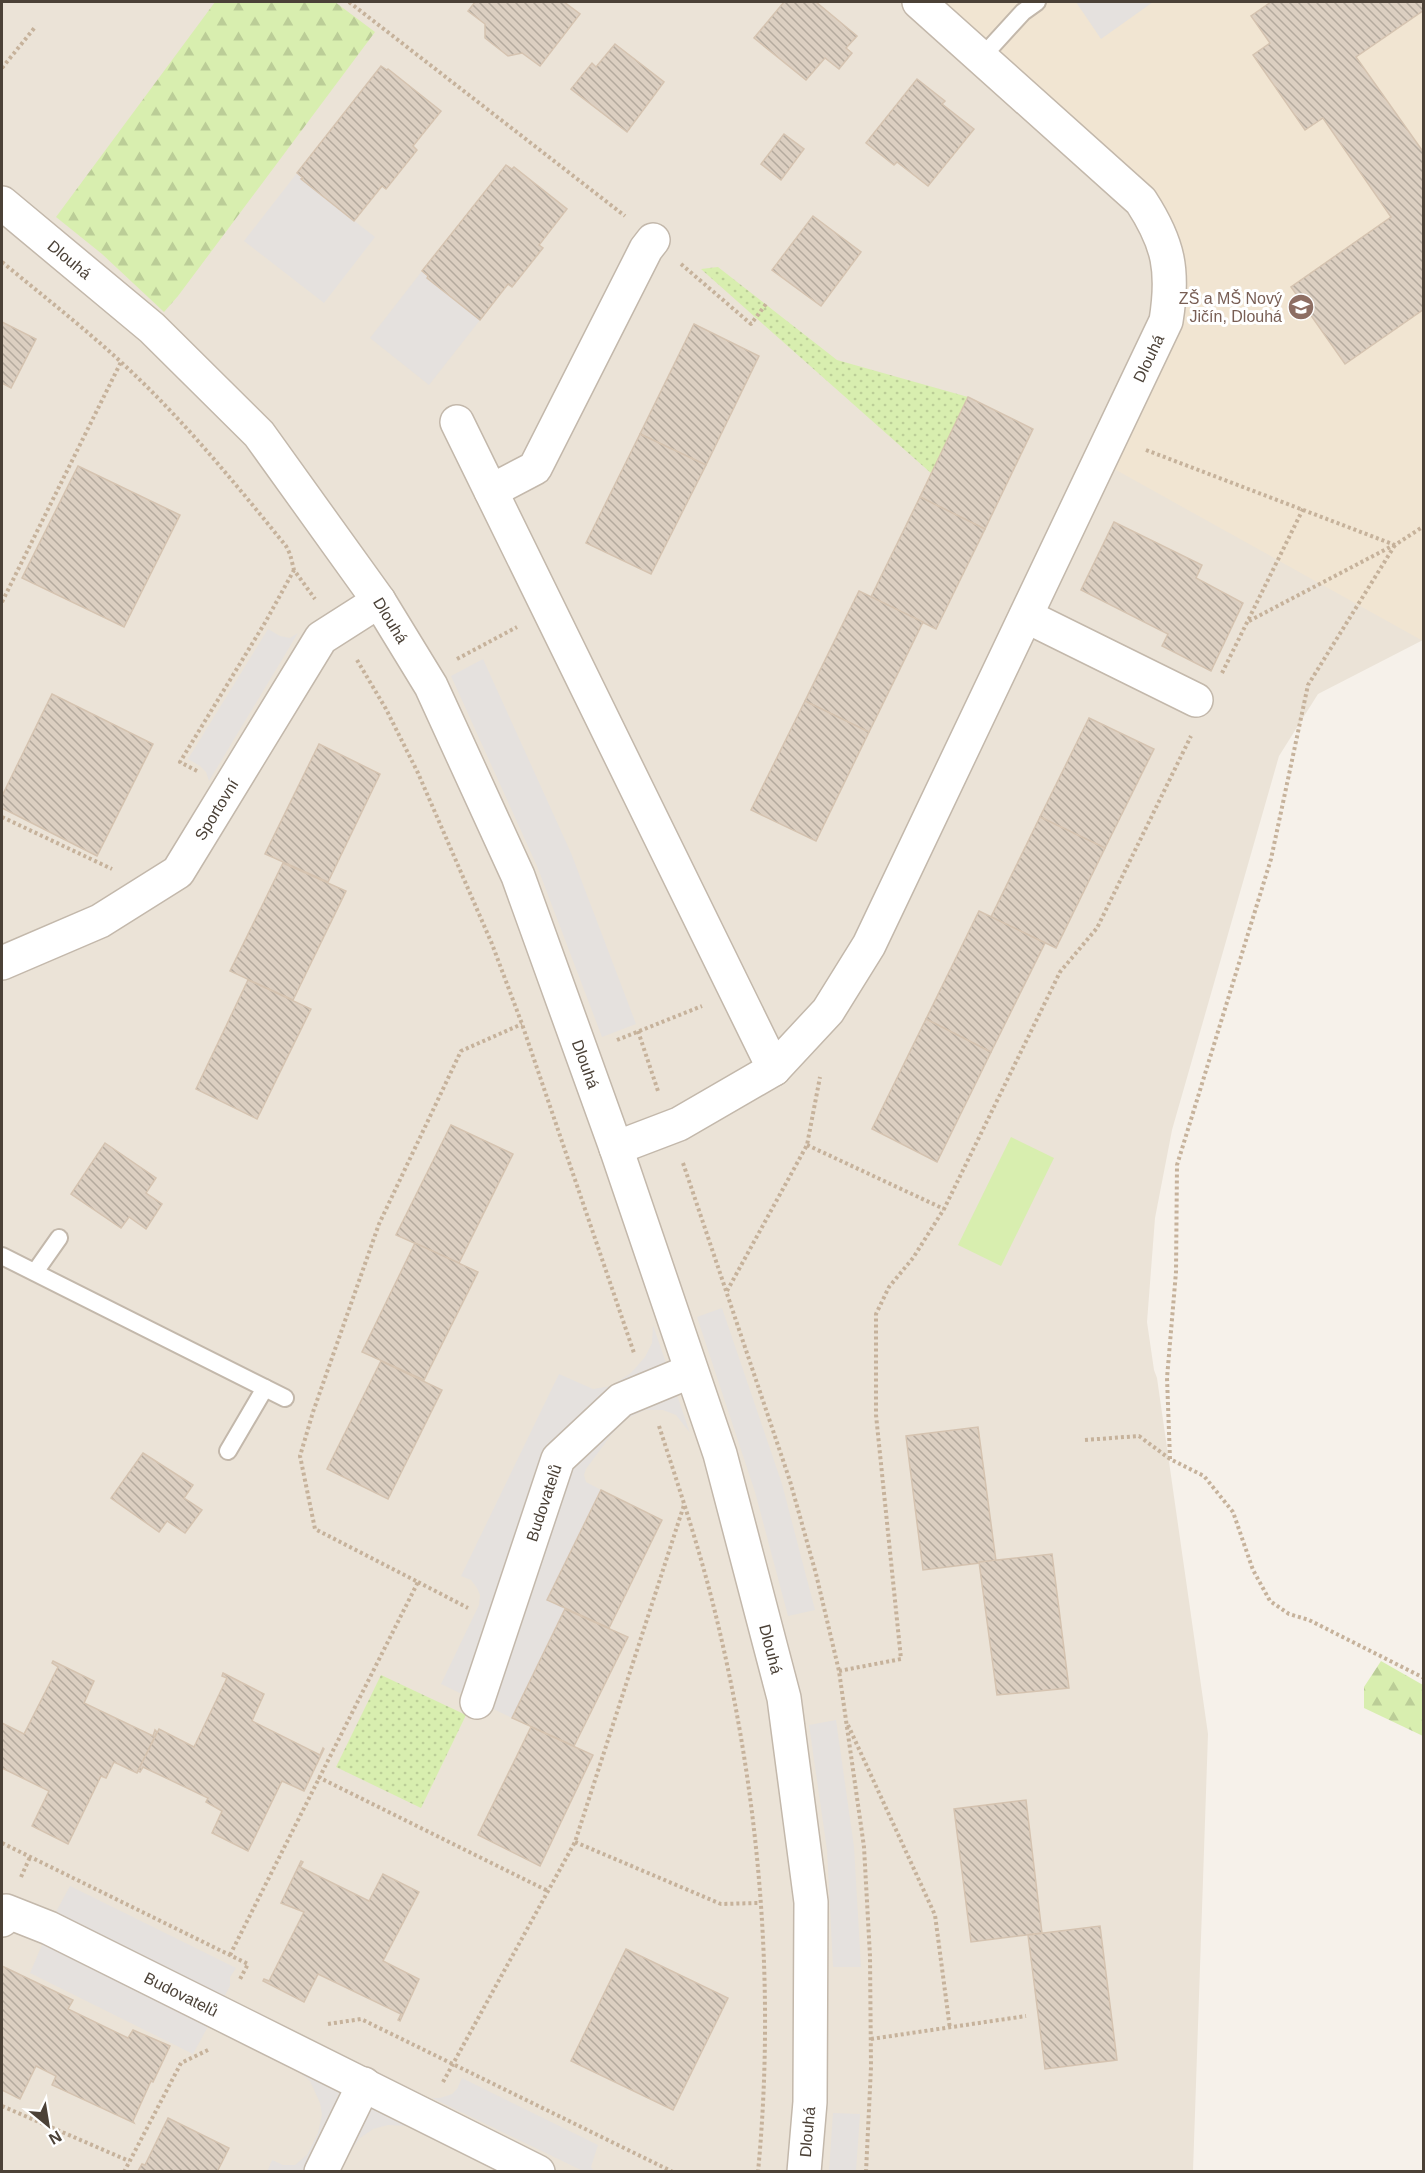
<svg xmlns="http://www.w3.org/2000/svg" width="1425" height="2173" font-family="Arial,sans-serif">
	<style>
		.residential { fill: #ebe3d7 }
		.education { fill: #f1e5d2 }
		.grass { fill: url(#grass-dots) }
		.forest { fill: url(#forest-firs) }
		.garden { fill: #d8eeaf }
		.parking { fill: #e5e1de }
		.building { fill: url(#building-back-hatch); stroke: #d5c3b0; stroke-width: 1.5 }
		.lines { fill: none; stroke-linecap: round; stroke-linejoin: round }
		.lane-casing { stroke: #c3b8ab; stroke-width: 20 }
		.street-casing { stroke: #c3b8ab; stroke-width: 36 }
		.path { stroke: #c6b29b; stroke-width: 4; stroke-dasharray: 3 3; stroke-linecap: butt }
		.lane { stroke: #fff; stroke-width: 16 }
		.street { stroke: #fff; stroke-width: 33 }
		.labels { text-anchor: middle; stroke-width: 6; stroke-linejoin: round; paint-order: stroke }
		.street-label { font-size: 16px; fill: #4b4137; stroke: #fff }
		.education-label { font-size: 16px; fill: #785e54; stroke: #fff; text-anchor: end }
	</style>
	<defs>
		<pattern id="grass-dots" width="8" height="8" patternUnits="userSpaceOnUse" patternTransform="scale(1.5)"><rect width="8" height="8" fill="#d8eeaf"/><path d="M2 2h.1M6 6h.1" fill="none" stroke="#bbcd97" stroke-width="1.8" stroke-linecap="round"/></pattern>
		<pattern id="forest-firs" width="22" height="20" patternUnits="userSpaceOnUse" patternTransform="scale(1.5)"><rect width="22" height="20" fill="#d8eeaf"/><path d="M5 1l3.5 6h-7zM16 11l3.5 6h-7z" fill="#bbcd97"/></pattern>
		<pattern id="building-back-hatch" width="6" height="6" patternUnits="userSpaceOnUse" patternTransform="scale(1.5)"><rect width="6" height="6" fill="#dccfc1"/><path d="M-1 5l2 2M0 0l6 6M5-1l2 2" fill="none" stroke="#b4aa9e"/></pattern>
	</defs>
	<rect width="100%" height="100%" fill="#f6f1ea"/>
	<path class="residential" d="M2,2h1421v638l-105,54 -39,62 -107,374 -17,88 -8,104 7,48 3,8 51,356 -15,437 -1191,1z"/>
	<path class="education" d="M935,2h488v639l-314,-175 70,-214z"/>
	<g class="grass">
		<path d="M718,267l119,93 131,37 -36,77 -231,-205z"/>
		<path d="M381,1675l85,40 -45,93 -85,-41z"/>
	</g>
	<g class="forest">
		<path d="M215,2h120l40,30 -197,264 -14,16 -62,-58 -46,-37z"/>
		<path d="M1381,1661l42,24v51l-59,-28v-21z"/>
	</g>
	<path class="garden" d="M1011,1137l43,21 -53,108 -43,-21z"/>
	<g class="parking">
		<path d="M1076,2h77l-52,37z"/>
		<path d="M297,173l6,5 -1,2 73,57 -51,66 -80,-62z"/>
		<path d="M422,271l6,5 -1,2 53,42 -51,65 -59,-47z"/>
		<path d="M268,629l12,7 10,2 8,-5 -89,148 -3,-9 -6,-6 -12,-7z"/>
		<path d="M483,659l88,194 65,171 -34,13 -65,-171 -86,-190z"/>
		<path d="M722,1308l60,176 33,126 -27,6 -33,-124 -58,-175z"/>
		<path d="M653,1325l37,108 -14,-18 -13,-5h-18l-17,8 -17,17 -25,34 -2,6 2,7 15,8 -54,110 18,9 -53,109 -71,-34 38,-79 1,-10 -3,-7 -6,-8 -10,-4 98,-202 34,15 18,-3 20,-13 14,-16 7,-14z"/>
		<path d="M836,1720l18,127 7,120h-28l-6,-117 -18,-125z"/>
		<path d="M70,1886l166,82 -6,9v9l-37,68 -163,-81 27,-63z"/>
		<path d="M300,2073l106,53 -18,-1 -15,4 -13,9 -11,15 -9,18 -73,1 5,-12 11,5h12l12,-10 11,-22 4,-18 -2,-12 -10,-22z"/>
		<path d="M462,2078l136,67 -7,22 3,4h-11l-151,-73h8l12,-4 5,-5z"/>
		<path d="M833,2113l27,1 -4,57h-27z"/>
	</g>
	<g class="building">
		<path d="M475,2h89l16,12 -40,52 -18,-13 -14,3 -23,-18v-14l-17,-13z"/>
		<path d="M784,2h32l41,34 -11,12 6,5 -13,16 -14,-11 -19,22 -52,-42z"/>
		<path d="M1271,2h153v8l-68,47 68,96v156l-79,55 -54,-77 100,-70 -68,-99 -18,12 -52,-75 17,-12 -19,-27z"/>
		<path d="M615,44l49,38 -37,50 -56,-43 21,-26 4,4z"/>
		<path d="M381,66l6,4 1,-1 53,42 -28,35 4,4 -31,39 -4,-3 -28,35 -53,-42 2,-1 -6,-5z"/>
		<path d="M917,79l28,22 -3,3 32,25 -46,57 -31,-24 -3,3 -28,-22z"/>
		<path d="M784,134l20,15 -23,31 -20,-16z"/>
		<path d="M506,165l6,4 2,-2 53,42 -28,36 4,3 -31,39 -4,-3 -28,36 -53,-42 1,-2 -6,-5z"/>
		<path d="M813,216l48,36 -40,54 -49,-36z"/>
		<path d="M2,322l34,17 -25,49 -9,-5z"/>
		<path d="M694,324l65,32 -53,109 -66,-31z"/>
		<path d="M968,397l65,32 -48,100 -65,-32z"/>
		<path d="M640,434l66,31 -55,109 -65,-31z"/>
		<path d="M78,466l102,49 -56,112 -102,-49z"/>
		<path d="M920,497l65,32 -49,100 -65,-32z"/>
		<path d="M1114,522l88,43 -6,13 47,25 -32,68 -49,-25 6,-12 -87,-44z"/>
		<path d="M859,591l64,31 -54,110 -64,-31z"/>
		<path d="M52,694l101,50 -56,112 -95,-48v-12z"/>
		<path d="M805,701l64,31 -53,109 -65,-31z"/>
		<path d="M1089,718l65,31 -49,99 -65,-31z"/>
		<path d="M319,744l61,30 -52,108 -63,-28z"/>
		<path d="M1040,817l65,31 -49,100 -65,-31z"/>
		<path d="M283,863l63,28 -53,109 -63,-29z"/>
		<path d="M979,911l66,32 -54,109 -65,-33z"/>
		<path d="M248,980l63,29 -54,110 -61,-30z"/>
		<path d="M926,1019l65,33 -54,110 -65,-33z"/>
		<path d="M451,1125l62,29 -54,109 -63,-28z"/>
		<path d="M105,1143l51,35 -10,15 16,11 -16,25 -17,-12 -8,11 -50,-34z"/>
		<path d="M415,1243l63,29 -54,108 -62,-28z"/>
		<path d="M381,1361l61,29 -54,109 -61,-30z"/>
		<path d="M978,1427l18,134 -73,9 -17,-134z"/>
		<path d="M143,1453l50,32 -9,13 18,12 -17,23 -18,-12 -8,11 -48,-34z"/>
		<path d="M601,1490l61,30 -53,108 -62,-28z"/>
		<path d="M1052,1554l17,134 -72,7 -18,-133z"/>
		<path d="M565,1609l63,28 -54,109 -62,-28z"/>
		<path d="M53,1661l41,20 -10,22 69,33 2,-6 2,2 -20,41 -23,-11 -8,16 -5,-2 -33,68 -36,-18 17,-35 -47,-23v-45l22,11 34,-67 -6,-4z"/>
		<path d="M223,1673l41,21 -12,27 68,34 3,-7 1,1 -20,42 -22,-10 -34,70 -36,-18 10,-22 -16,-9 2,-4 -65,-31 -3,5 -2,-1 21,-42 35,18 33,-69 -5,-2z"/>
		<path d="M531,1727l62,28 -53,111 -62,-31z"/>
		<path d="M1026,1800l16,133 -71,9 -17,-133z"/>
		<path d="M301,1861l2,1 -3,5 69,34 14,-27 36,18 -36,69 36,18 -19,42 -2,-1 3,-6 -83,-40 -14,28 -41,-21 1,-2 5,2 35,-69 -23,-9z"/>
		<path d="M1100,1926l17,134 -72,9 -17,-134z"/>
		<path d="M626,1949l102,49 -55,112 -102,-49z"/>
		<path d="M2,1966l71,34 -5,9 60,29 5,-8 37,16 -17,36 -2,-1 -18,40 1,2 -82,-38 4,-9 -20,-10 -16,33 -18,-9z"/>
		<path d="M168,2118l61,30 -12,24 -79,-1 4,-7 3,1z"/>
	</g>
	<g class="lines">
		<defs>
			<g id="lane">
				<path d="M981,58l42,-46 14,-10"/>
				<path d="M2,1256l283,142"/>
				<path d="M35,1272l24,-34"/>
				<path d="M228,1451l37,-63"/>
			</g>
			<g id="street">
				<path id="s1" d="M2,203l150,125 107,106 120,167 52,85 87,190 98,272 104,306 64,244 27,204 -1,200 -6,70"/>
				<path d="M457,422l317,647"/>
				<path d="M491,491l44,-23 111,-219 7,-9"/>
				<path d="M1026,616l170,84"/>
				<path id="s2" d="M2,963l98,-42 78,-49 143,-234 58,-37"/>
				<path id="s3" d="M616,1148l63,-24 95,-55 54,-58 41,-66 297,-624c8,-50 3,-77 -25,-120l-222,-199"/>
				<path id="s4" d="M477,1702l81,-243 63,-59 70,-29"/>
				<path id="s5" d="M2,1920l4,-9 43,17 489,244"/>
				<path d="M321,2172l43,-88"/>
			</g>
		</defs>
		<use href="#lane" class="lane-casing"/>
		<use href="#street" class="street-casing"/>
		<g class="path">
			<path d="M349,2l276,214"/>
			<path d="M2,68l34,-42"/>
			<path d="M2,262c40,33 81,65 119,100 61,56 113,120 165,184l4,8 4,16 21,29"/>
			<path d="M681,264l70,60 15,-20"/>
			<path d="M1146,450l249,95 29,-19"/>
			<path d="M2,602l119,-240"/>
			<path d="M1249,621l145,-76"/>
			<path d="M457,659l60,-32"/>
			<path d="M357,660l29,49 32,64 74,171 30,80 112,329"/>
			<path d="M1222,673l81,-164"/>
			<path d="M197,771l-17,-9 86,-141 28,-51"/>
			<path d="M2,817l110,52"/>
			<path d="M638,1031l20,60"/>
			<path d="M617,1040l85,-34"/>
			<path d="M807,1145l137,64"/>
			<path d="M683,1163l107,318 26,93 23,97 25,176 6,109 1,111 -5,105"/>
			<path d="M727,1291l80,-146 13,-68"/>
			<path d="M659,1426c19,59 39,118 54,178 46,183 63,379 45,568"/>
			<path d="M1085,1440l54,-4 31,23 34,17 29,36 20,58 17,31 19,13 20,6 115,58"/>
			<path d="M1170,1459l-3,-81 9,-106 1,-107 94,-306 37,-174 87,-140"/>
			<path d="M418,1582l50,26"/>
			<path d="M839,1671l62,-12 -25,-244v-101l13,-27 24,-29 31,-49 116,-237 37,-44 94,-192"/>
			<path d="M848,1725l87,190 15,114"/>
			<path d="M318,1777l230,114"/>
			<path d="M575,1842l146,62 38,-1"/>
			<path d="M2,1843l246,121 -9,17"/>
			<path d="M21,1877l9,-20"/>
			<path d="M230,1955l188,-373 -103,-53 -15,-73 13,-44 66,-188 82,-173 61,-27"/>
			<path d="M328,2024l33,-5 312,153"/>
			<path d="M871,2039l155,-23"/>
			<path d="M443,2082l132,-240 109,-337"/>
			<path d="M2,2106l127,55"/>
			<path d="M124,2172l57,-109 27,-13"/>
		</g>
		<use href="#lane" class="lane"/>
		<use href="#street" class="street"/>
	</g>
	<defs>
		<symbol id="school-disc" viewBox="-11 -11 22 22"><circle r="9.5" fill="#8d6e63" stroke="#fff"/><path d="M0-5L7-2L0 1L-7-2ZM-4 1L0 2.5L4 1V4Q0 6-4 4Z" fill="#fff"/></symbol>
	</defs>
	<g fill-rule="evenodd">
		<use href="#school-disc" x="1286" y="292" width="30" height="30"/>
	</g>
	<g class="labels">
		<g class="street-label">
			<text dy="6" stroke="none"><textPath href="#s1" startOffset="88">Dlouhá</textPath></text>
			<text dy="6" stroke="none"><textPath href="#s3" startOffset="984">Dlouhá</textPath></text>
			<text dy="6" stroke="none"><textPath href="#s1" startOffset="574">Dlouhá</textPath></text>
			<text dy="6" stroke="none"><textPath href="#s2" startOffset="272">Sportovní</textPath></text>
			<text dy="6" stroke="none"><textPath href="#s1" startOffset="1060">Dlouhá</textPath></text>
			<text dy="6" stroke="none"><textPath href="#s4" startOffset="210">Budovatelů</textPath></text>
			<text dy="6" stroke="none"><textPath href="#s1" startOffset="1674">Dlouhá</textPath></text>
			<text dy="6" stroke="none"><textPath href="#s5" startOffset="204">Budovatelů</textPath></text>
			<text transform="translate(807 2132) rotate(-85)" y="6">Dlouhá</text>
		</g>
		<g class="education-label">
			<text x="1282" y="304">ZŠ a MŠ Nový<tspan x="1282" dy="18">Jičín, Dlouhá</tspan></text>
		</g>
	</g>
	<rect width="1425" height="2173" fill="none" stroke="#4b4137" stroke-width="6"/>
	<g transform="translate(48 2125) rotate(150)" stroke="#ffffff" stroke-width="4.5" paint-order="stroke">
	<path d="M0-4.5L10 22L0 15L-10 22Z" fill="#4b4137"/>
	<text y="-9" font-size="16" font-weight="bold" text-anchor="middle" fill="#4b4137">N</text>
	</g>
</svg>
